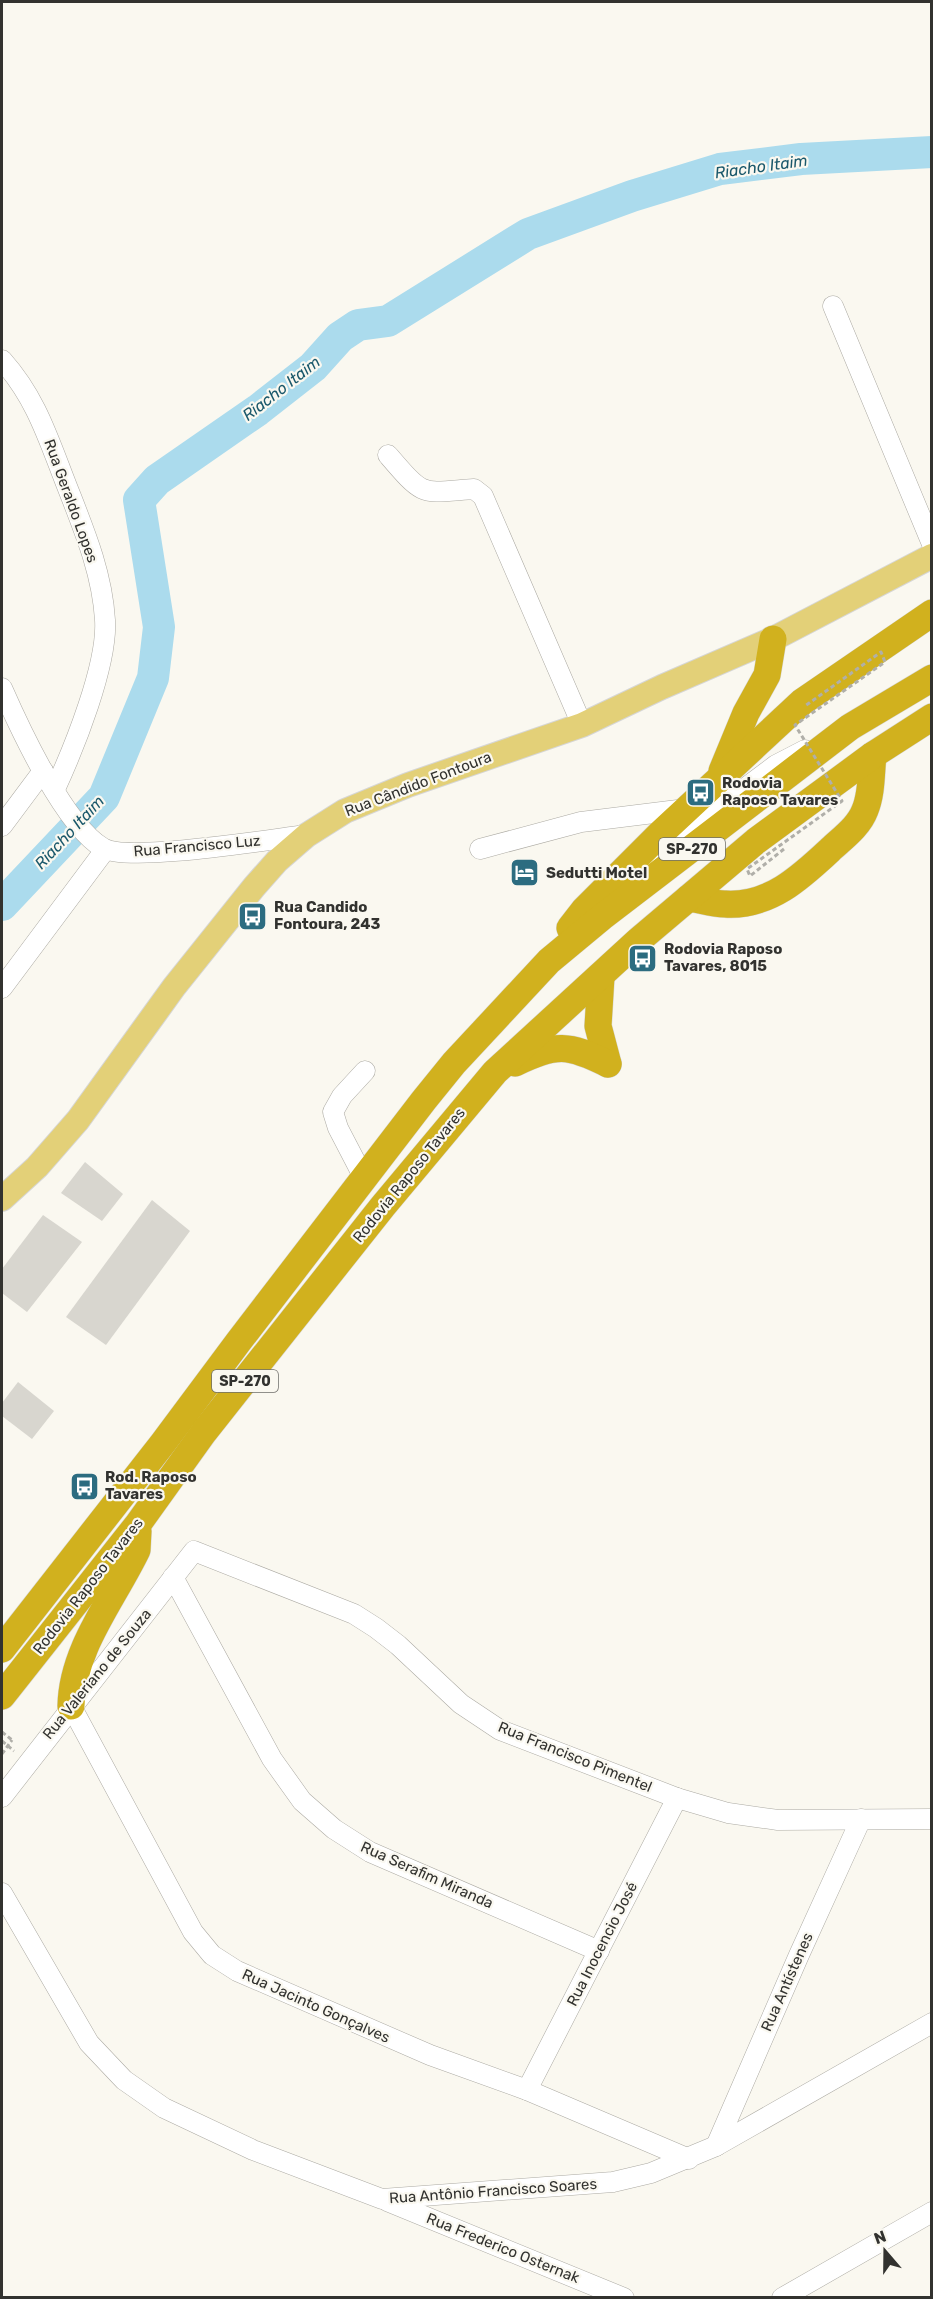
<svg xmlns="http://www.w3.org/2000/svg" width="933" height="2299" font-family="Rubik,sans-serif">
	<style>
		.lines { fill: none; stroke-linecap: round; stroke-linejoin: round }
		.river { stroke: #abdbed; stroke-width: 32 }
		.building { fill: #d8d6cf }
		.minor-casing { stroke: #acaaa3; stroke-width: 21 }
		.major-casing { stroke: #d6d6d5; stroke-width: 26 }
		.highway-casing { stroke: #d6d6d5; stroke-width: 28 }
		.path { stroke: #b0afa9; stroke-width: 3; stroke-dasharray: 4.5 3; stroke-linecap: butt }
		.minor { stroke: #fff; stroke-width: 20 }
		.major { stroke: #e3d078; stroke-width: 24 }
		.highway { stroke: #d1b11e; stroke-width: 27 }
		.path-bridge { stroke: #b0afa9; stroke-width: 3; stroke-dasharray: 4.5 3; stroke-linecap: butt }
		.labels { text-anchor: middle; stroke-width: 4.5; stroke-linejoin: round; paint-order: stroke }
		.shield { fill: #faf8f0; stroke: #6e6d69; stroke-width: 1.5 }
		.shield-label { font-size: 14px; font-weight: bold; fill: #32322f }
		.street-label { font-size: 15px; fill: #32322f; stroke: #faf8f0 }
		.poi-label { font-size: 15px; font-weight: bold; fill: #32322f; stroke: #faf8f0; text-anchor: start }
		.water-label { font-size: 16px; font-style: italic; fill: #1a586b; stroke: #faf8f0 }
	</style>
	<rect width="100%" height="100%" fill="#faf8f0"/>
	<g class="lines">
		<path class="river" d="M2,905l102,-108 49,-119 6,-51 -20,-127 18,-20 101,-70 55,-43 27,-30 18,-12 30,-4 140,-87 104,-38 88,-27 81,-10 131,-7"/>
	</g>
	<g class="building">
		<path d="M85,1162l38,32 -21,27 -41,-28z"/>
		<path d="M152,1200l38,31 -84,114 -40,-28z"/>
		<path d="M43,1215l39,27 -55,70 -25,-19v-24z"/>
		<path d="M18,1382l36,29 -22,28 -30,-23v-13z"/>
	</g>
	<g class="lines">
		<defs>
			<g id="minor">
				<path d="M833,306l99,238"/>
				<path d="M2,360c32,36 44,72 61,116 18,47 39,93 42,144 3,44 -31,128 -50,169"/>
				<path d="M388,455c37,43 32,38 86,34l9,7 99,229"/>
				<path d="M2,688c18,41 63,138 101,160 24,15 169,-9 204,-13"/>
				<path d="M2,826l41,-55"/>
				<path d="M480,849l101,-27 105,-13"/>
				<path d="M643,865l133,-100 29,-15"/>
				<path d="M2,988l103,-138"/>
				<path d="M364,1178l-26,-50 -5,-16 9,-16 23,-25"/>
				<path d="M173,1577l99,182 30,42 32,28 36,23 229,99"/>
				<path d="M71,1706l122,226 19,23 25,16 193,84 97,35 162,69"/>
				<path d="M2,1797l192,-246 160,63 22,14 22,17 63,59 39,26 177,68 51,15 50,7 154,-1"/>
				<path d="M2,1893l87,150 35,37 40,28 89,42 129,49 231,-17 38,-9 65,-27 216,-123"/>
				<path d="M527,2090l150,-292"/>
				<path d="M716,2146l83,-191 62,-136"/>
				<path d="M387,2201l237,97"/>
				<path d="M782,2298l150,-86"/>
			</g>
			<path id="major" d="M2,1199l35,-32 41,-47 96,-133 80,-100 23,-26 30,-26 38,-24 63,-26 174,-60 80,-38 111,-48 159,-83"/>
			<g id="highway">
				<path d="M722,771l24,-58 21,-38 6,-36"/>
				<path d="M689,898c12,2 24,6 36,6 45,3 77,-28 107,-56 12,-11 27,-22 33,-38 7,-17 6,-37 8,-55"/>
				<path d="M570,928l14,-18 76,-76 142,-132 130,-89"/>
				<path d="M601,977l-3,49 10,38"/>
				<path d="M515,1063c41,-20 53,-19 93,1"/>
				<path d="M2,1649l161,-206 76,-102 185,-241 30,-37 95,-102 53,-44 248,-190 82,-49"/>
				<path d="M2,1696l136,-172 66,-92 179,-226 112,-134 144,-132 117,-99 117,-86 59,-38"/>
				<path d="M71,1706c1,-57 42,-106 66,-156l1,-19"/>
			</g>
		</defs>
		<use href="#minor" class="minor-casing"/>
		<use href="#major" class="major-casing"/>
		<use href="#highway" class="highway-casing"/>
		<g class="path">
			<path d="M2,1732l10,8"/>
			<path d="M2,1741l12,10"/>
		</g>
		<use href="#minor" class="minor"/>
		<use href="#major" class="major"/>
		<use href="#highway" class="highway"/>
		<g class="path-bridge">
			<path d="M784,849l-34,27 -3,-7 95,-68 -47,-76 90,-63 -4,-10 -76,54"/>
			<path d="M2,1754l10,-14"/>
		</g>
	</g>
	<defs>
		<symbol id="bus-square" viewBox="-11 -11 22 22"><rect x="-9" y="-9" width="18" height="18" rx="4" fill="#2c6c80" stroke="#faf8f0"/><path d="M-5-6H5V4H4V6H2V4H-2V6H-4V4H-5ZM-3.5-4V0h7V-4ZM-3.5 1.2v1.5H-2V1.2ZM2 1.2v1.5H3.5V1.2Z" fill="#fff"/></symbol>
		<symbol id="hotel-square" viewBox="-11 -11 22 22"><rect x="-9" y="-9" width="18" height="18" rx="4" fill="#2c6c80" stroke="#faf8f0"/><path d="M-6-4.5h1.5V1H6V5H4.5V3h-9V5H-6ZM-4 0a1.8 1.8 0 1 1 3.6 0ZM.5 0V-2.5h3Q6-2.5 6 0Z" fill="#fff"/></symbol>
	</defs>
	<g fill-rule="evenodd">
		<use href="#bus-square" x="684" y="776" width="33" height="33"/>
		<use href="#hotel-square" x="508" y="856" width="33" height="33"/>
		<use href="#bus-square" x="236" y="900" width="33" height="33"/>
		<use href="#bus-square" x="626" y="942" width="33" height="33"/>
		<use href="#bus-square" x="68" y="1470" width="33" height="33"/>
	</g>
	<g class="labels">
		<g class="shield">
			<rect x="659" y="838" width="66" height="22" rx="4.5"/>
			<rect x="212" y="1370" width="66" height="22" rx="4.5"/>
		</g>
		<g class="shield-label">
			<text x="692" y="854">SP-270</text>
			<text x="245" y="1386">SP-270</text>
		</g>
		<g class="street-label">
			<text transform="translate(71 501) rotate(70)" y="5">Rua Geraldo Lopes</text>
			<text transform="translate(418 784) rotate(-21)" y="5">Rua Cândido Fontoura</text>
			<text transform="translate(197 846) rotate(-5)" y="5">Rua Francisco Luz</text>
			<text transform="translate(409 1175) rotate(-51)" y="5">Rodovia Raposo Tavares</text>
			<text transform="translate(88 1586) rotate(-52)" y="5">Rodovia Raposo Tavares</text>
			<text transform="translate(97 1674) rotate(-51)" y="5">Rua Valeriano de Souza</text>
			<text transform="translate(575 1757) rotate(22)" y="5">Rua Francisco Pimentel</text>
			<text transform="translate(427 1875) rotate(24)" y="5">Rua Serafim Miranda</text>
			<text transform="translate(602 1944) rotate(-63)" y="5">Rua Inocencio José</text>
			<text transform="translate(787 1982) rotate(-66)" y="5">Rua Antístenes</text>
			<text transform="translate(316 2006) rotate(24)" y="5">Rua Jacinto Gonçalves</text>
			<text transform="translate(493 2191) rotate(-4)" y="5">Rua Antônio Francisco Soares</text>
			<text transform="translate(503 2248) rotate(22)" y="5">Rua Frederico Osternak</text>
		</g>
		<g class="poi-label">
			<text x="722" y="788">Rodovia<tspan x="722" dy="17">Raposo Tavares</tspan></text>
			<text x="546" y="878">Sedutti Motel</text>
			<text x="274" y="912">Rua Candido<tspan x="274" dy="17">Fontoura, 243</tspan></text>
			<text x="664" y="954">Rodovia Raposo<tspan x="664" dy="17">Tavares, 8015</tspan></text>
			<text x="105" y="1482">Rod. Raposo<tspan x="105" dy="17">Tavares</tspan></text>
		</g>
		<g class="water-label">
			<text transform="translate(761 166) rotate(-8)" y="6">Riacho Itaim</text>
			<text transform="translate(281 388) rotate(-38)" y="6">Riacho Itaim</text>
			<text transform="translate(69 832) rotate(-47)" y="6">Riacho Itaim</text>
		</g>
	</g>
	<rect width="933" height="2299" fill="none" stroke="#32322f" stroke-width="6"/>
	<g transform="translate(885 2251) rotate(340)" stroke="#faf8f0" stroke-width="4.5" paint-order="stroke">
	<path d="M0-4.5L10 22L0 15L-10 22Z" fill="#32322f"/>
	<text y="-9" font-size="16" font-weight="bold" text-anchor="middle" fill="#32322f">N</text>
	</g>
</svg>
